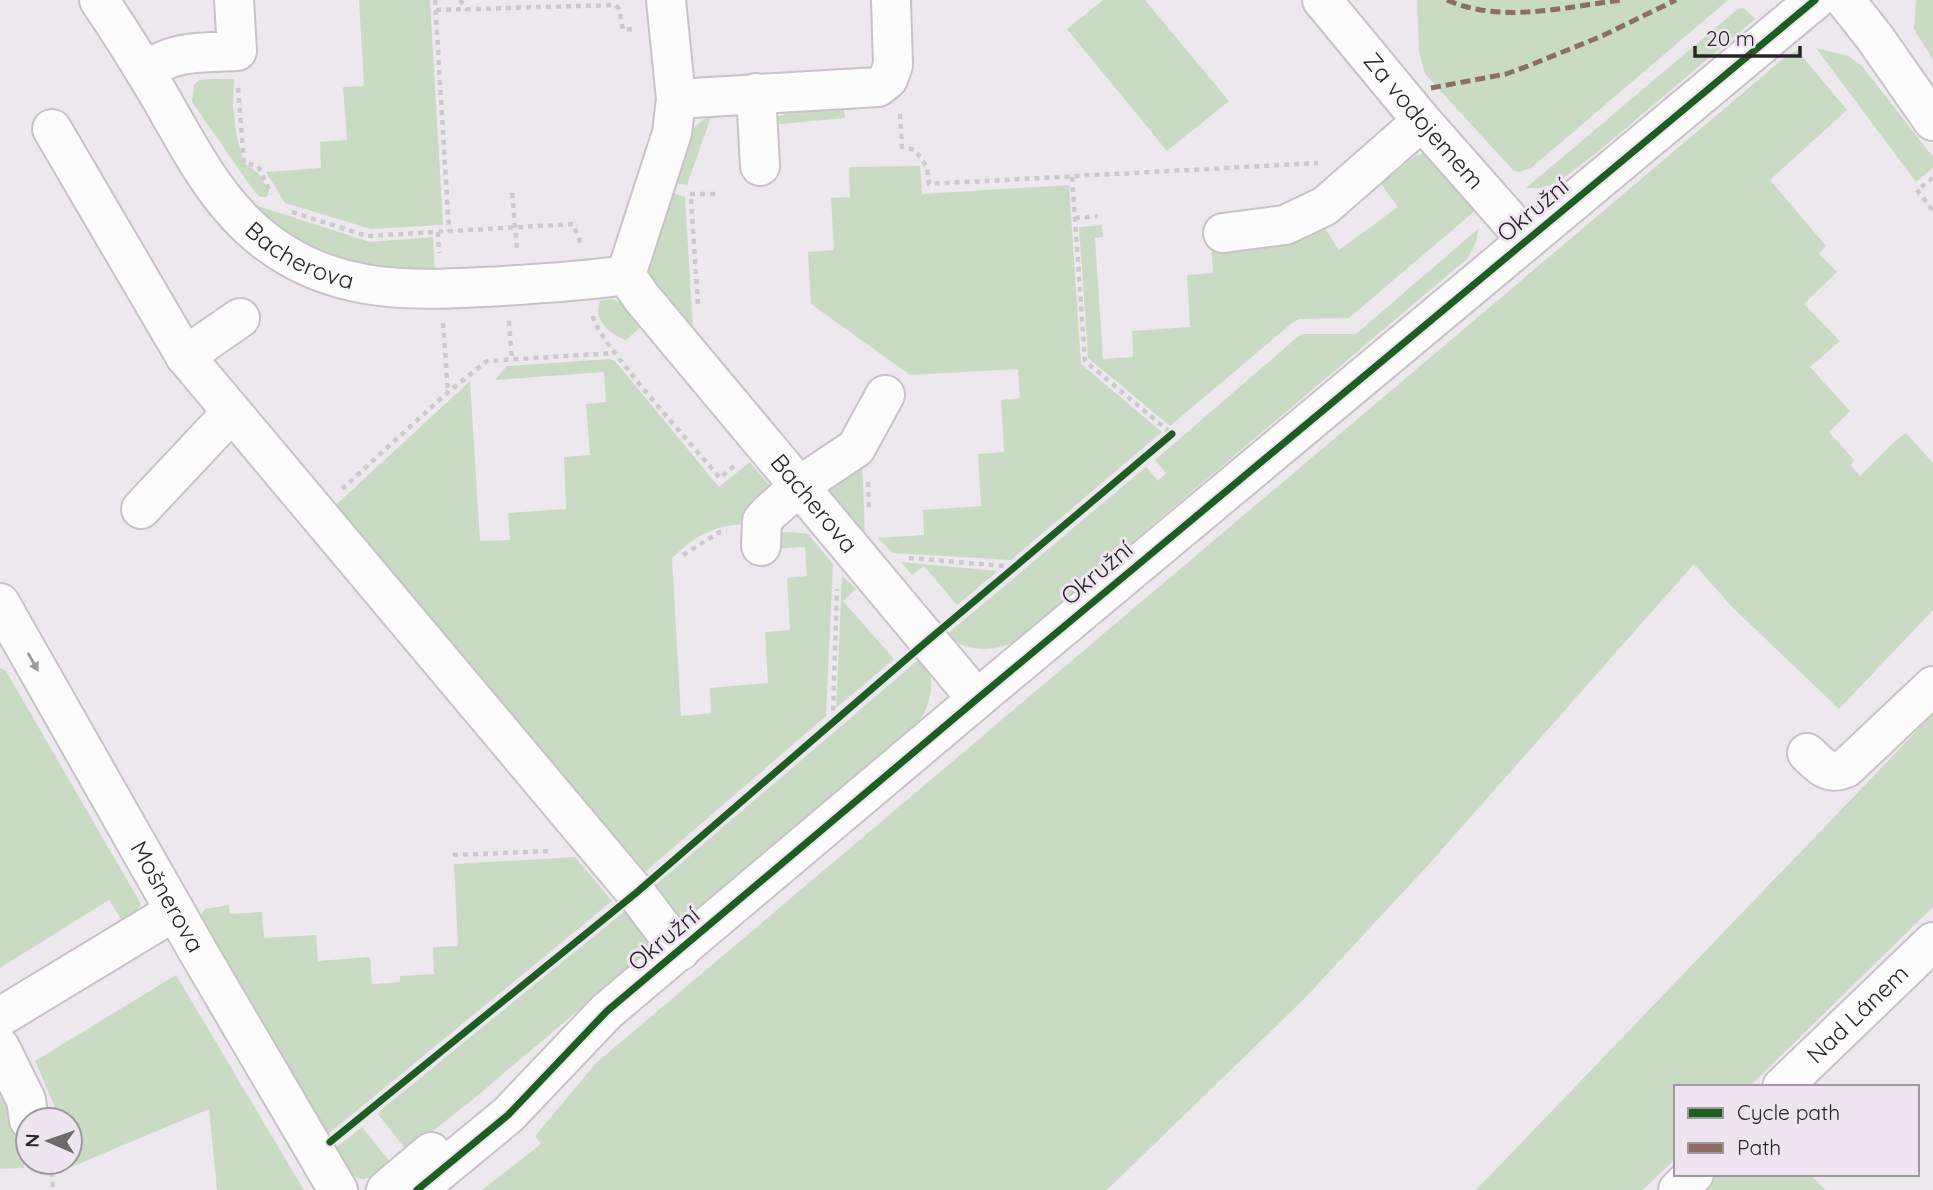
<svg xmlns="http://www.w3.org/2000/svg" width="1933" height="1190" font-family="Quicksand,sans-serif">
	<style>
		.green { fill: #c9dcc3 }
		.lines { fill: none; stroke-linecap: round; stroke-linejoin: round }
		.minor-casing { stroke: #c7c3c7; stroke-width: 42 }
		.path { stroke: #cccbcc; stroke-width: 4.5; stroke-dasharray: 5 5; stroke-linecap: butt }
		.minor { stroke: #fcfcfc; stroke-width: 38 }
		.quiet { stroke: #8d6e63; stroke-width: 5; stroke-dasharray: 10 5; stroke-linecap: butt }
		.cycleway-casing { stroke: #efe5f0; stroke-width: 11 }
		.cycleway { stroke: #1b5e20; stroke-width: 7 }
		.oneway { fill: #9d9b9d }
		.labels { text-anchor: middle; stroke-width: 6; stroke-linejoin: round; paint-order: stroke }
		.street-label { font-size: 24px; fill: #282428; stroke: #efe5f0 }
	</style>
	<rect width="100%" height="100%" fill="#ede8ed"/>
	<g class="green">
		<path d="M359,0h71l13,225 -72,4 -86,-26 -19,-31 55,-4 -1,-26 27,-2 -4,-53 21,-1z"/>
		<path d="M1103,0h42l84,101 -62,50 -100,-122z"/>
		<path d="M1417,0h311l-197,168 -12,4 -6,-2 -88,-96 -6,-22z"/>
		<path d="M1916,0h17v60l-19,-31z"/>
		<path d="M1744,8l11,11 -155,131 -43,33 -16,5h-15l212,-179z"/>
		<path d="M1816,48l32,8 14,10 71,91v11l-17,14z"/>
		<path d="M1797,50l50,60 -77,70 56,66 -7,8 18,18 -33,32 36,37 -30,26 40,44 -21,21 25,28 -3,5 9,11 36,-36 10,-7 27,30v147l-94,99 -107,-102 -38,-43 -264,299 -124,134 -199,193h-625l59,-46 -6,-8 61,-73 1187,-1004z"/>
		<path d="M210,79h24l-1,26 3,28 8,30 15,11 10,17 -2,6h-7l-6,-6 -62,-89 2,-17 5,-5z"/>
		<path d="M844,107l1,11 -75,7c9,-18 55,-16 74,-18z"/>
		<path d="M711,117l-24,68 -13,-2c7,-21 11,-61 37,-66z"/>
		<path d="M1423,154l8,1 45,55 -127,108 -50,1 -7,4 -122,103 -82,-68 -9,-131 23,-2 1,12 -8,1 8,121 30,-2 -1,-26 58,-4 -3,-52 26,-2 -2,-31 111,-18 17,26 59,-43 -17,-23 34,-28z"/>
		<path d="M920,166l2,28 147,-9 12,179 81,68 -151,128 -118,-7 -15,-15 46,-3 -1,-25 58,-4 -3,-52 26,-2 -3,-52 19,-2 -2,-29 -108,6 -99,-71 -3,-52 26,-2 -3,-52 19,-1 -1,-30z"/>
		<path d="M670,192l15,5 8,131c-14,-13 -35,-27 -42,-45 -10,-23 11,-68 19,-91z"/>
		<path d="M252,204l118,38 63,-5 2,38h-23l-83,-17 -52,-30z"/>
		<path d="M1479,228l-3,14 -8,16 -454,384c-23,11 -48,10 -68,-7l200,-168 12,14 8,-8 -11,-13 146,-126h55z"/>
		<path d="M612,299l14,7 18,18 -18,16c-17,-6 -33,-20 -26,-39z"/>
		<path d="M609,359l6,2 104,126 31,-25 23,28 -24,34c-35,1 -52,10 -77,34l9,158 30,-3 -1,-25 58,-5 -3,-51 25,-2 -3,-52 20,-2 -2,-29 -32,2 -1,-16 19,-1 17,2 25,30 -7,152 -181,156 -73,-87 -246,-271 144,-133 10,160 30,-1 -2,-27 58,-4 -2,-52 26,-2 -4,-51 20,-2 -2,-30 -109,8 12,-14z"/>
		<path d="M862,458l3,78 -38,-43 1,-18z"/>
		<path d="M901,562l97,9 -41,34 -33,-39 -12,9z"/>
		<path d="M842,576l14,13 -13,12 51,58 -58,49z"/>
		<path d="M924,655c13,25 8,50 -9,72l-221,187c-19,8 -30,-13 -42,-26z"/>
		<path d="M0,668l6,3 135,233 -5,9 -13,9 -14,-22 -109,68z"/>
		<path d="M1933,714v193l-184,180h-73v71l-33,32h-167z"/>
		<path d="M575,857l37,44 -285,234 -111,-187 -16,-31 5,-8 24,-4 1,9 32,-2 2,26 52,-3 2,26 52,-4 2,27 28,-2v-6l34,-2 -1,-27 25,-1 -4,-82z"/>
		<path d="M631,906l22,37 -1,5 -181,153 -64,50 -29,-37 3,-4z"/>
		<path d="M176,975l128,215h-87l-8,-81 -152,64v-11h13v-42h-15l-1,-15 -19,-44z"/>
		<path d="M0,1083l20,31 4,54 -24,1z"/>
		<path d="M362,1127l29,36c-34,27 -35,18 -57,-14z"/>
		<path d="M1716,1174h94l15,16h-125z"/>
	</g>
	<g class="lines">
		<defs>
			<g id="minor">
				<path id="s1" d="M99,0c21,31 41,63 60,95 26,45 51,95 89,131 75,71 162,65 256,60 41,-3 82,-5 122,-11"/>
				<path id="s2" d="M1322,0l100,121 105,119"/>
				<path d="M1845,0l30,38 58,83"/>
				<path d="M145,72c30,-23 57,-19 92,-21l-3,-51"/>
				<path d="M756,93l4,73"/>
				<path d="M676,99l202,-12 10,-8 5,-14 -2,-65"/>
				<path d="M52,129l133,227 451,537 44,58"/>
				<path d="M1223,233l62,-8 40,-19 97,-85"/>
				<path id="s3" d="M626,275l16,23 335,401"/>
				<path d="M626,275l46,-142 4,-34 -10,-99"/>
				<path d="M185,356l55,-38"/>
				<path d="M141,509l91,-97"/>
				<path d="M761,546l1,-25 7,-8 30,-27 57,-38 29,-53"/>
				<path id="s4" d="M0,603l200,352 138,235"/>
				<path d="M1807,753c13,12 20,23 39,15l87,-82"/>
				<path d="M0,1017l175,-106"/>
				<path d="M0,1047l26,53 3,20"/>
				<path id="s5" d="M1782,1087l151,-145"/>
				<path d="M386,1190l45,-38"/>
				<path d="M417,1190l91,-75 99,-104 370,-312 838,-699"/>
				<path d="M1678,1190l16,-16"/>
			</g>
		</defs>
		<use href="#minor" class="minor-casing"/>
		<g class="path">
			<path d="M435,0l14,231"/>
			<path d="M460,0l7,10"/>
			<path d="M436,10l179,-5 4,4 4,21 10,-1"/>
			<path d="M238,88l6,75 14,3 13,28"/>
			<path d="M900,114l2,33 13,3 12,17 2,17 389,-21"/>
			<path d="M1072,177l13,184 87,73"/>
			<path d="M1933,178l-16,12 16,21"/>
			<path d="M512,193l5,55"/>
			<path d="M690,194h28"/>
			<path d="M691,199l7,106"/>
			<path d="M292,212l75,24 206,-12 8,20"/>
			<path d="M1075,218l23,-2"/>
			<path d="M438,232l1,21"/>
			<path d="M593,316c0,20 107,138 127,162l14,-12"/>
			<path d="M509,321l3,38"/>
			<path d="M443,323l5,69"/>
			<path d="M868,482l1,30"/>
			<path d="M342,489l106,-97 39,-31 127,-8"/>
			<path d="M683,555l37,-23 7,-1"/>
			<path d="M909,558l96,8 5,5"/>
			<path d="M836,720l-3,-8 4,-123"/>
			<path d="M453,855l99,-4"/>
			<path d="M51,1162l2,28"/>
		</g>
		<use href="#minor" class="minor"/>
		<g class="quiet">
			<path d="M1447,0c54,24 118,7 174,0"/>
			<path d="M1431,88l75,-14 22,-8 74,-30 74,-36"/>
		</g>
		<defs>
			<g id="cycleway">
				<path d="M330,1142l306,-249 283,-245 253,-214"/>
				<path d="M417,1190l91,-75 99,-104 370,-312 838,-699"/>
			</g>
		</defs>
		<use href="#cycleway" class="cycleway-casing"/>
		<use href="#cycleway" class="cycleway"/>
	</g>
	<defs><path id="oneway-solid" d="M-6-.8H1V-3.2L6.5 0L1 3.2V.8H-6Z" transform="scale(1.75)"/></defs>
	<use class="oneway" href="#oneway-solid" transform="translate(33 662) rotate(61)"/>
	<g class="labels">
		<g class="street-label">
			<text dy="8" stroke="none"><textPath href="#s2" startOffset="158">Za vodojemem</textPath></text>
			<text transform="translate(1533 210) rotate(-40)" y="8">Okružní</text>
			<text dy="8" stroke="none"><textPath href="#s1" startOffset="332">Bacherova</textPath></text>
			<text dy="8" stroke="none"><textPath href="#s3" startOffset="296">Bacherova</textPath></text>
			<text transform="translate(1097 573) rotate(-40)" y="8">Okružní</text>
			<text dy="8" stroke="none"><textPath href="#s4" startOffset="338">Mošnerova</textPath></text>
			<text transform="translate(664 939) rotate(-40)" y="8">Okružní</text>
			<text dy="8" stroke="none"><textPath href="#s5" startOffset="105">Nad Lánem</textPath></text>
		</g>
	</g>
	<rect x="1674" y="1085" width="245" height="91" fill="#efe5f0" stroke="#9f98a0" stroke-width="2"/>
	<rect x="1688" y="1108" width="35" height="10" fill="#1b5e20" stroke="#9f98a0" stroke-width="2"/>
	<text x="1737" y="1120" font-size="21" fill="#282428">Cycle path</text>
	<rect x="1688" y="1143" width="35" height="10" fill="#8d6e63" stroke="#9f98a0" stroke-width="2"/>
	<text x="1737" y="1155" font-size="21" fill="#282428">Path</text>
	<g transform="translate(49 1141) rotate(272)"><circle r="33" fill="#efe5f0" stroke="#9f98a0" stroke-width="2"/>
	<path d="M0-5L12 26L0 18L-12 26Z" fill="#6d696d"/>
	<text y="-10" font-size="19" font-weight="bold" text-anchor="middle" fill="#282428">N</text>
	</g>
	<path d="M1695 46v10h105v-10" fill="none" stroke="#282428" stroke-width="3.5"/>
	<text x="1706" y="46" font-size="21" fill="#282428" stroke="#efe5f0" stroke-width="5" paint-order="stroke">20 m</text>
</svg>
